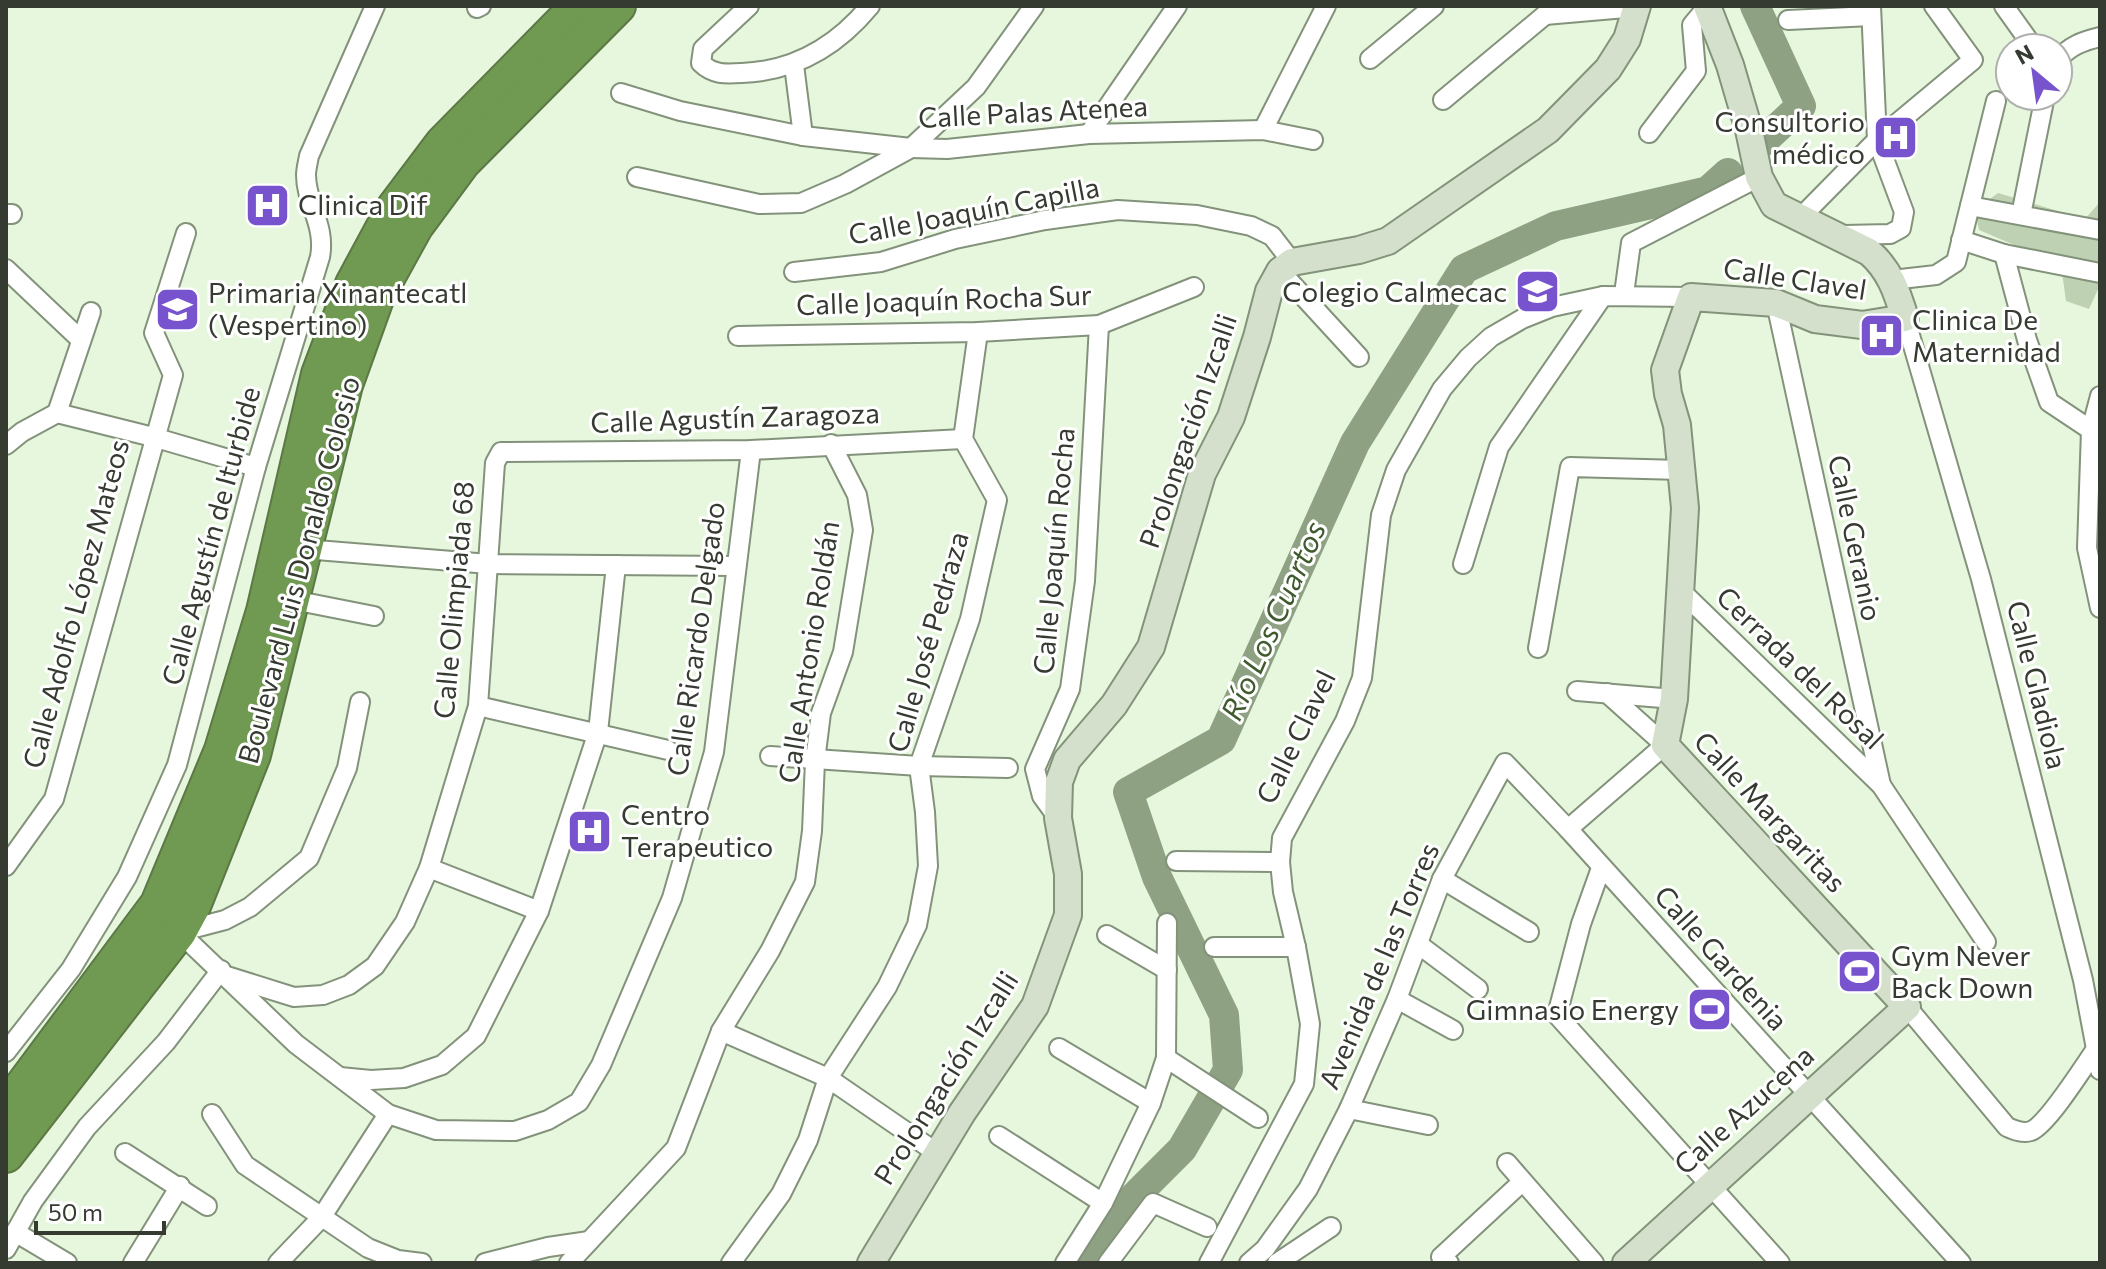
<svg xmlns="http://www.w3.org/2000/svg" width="2106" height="1269" font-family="Commissioner,sans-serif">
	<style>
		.green { fill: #bed1b2 }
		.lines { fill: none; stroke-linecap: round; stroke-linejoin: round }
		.river { stroke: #8ea183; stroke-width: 30 }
		.street-casing { stroke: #83927a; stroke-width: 22 }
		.secondary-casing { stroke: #83927a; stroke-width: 30 }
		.highway-casing { stroke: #5b7846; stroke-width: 38 }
		.street { stroke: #fff; stroke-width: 18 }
		.secondary { stroke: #d4e0cb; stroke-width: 26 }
		.highway { stroke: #709951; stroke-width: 34 }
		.labels { text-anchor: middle; stroke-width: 6; stroke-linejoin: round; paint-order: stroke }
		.street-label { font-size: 28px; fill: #353b31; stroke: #fff }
		.poi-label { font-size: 28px; fill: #353b31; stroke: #fff; text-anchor: start }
		.water-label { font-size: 30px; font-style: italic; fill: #3f5a2c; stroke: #fff }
	</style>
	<rect width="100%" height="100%" fill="#e7f7dd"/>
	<path class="green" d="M1998,193l87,26 15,-17v83l-11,24 -23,-8 -5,-36 -82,-35 -4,-20z"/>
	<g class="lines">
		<g class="river">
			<path d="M1755,6l46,100 -41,38"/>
			<path d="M1081,1263l26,-39 75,-75 46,-79 -4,-55 -67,-138 -29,-85 93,-52 134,-297 109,-174 92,-43 152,-35 20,-18"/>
		</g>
		<defs>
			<g id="street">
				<path d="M749,6l-46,43 -2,14c12,12 25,11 41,10 53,-2 94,-26 128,-67"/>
				<path d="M2004,6l30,42"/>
				<path d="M477,8l4,-2"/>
				<path d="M1545,15l92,-8"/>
				<path d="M1788,20l83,-4"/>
				<path d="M1370,59l64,-53"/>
				<path d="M2058,60c11,-14 25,-19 42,-23"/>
				<path d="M794,65l9,71"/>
				<path d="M621,93l59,18 123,25 108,12 36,1 142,-15 174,-4 50,10"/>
				<path d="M1443,100l102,-85"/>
				<path d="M1263,130l63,-124"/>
				<path d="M1649,133l47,-62 -4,-46 15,-18"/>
				<path d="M1089,134l88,-128"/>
				<path d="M637,177l122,27 42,-1 44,-19 66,-36 65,-61 58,-81"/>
				<path d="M1970,206l130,24"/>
				<path d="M6,214h6"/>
				<path d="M2021,215l24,-119"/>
				<path d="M1799,219l78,-79 96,-80 -39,-54"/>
				<path d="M1844,235l46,-1 11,-6 3,-16 -27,-72 -6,-134"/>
				<path d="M1961,240l43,14 23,86 22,62 42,28"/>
				<path d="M2004,254l96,19"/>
				<path d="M6,269l75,71"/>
				<path d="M1280,271l79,86"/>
				<path d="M794,272l87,-10 74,-23 90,-19 73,-10 79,5 54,11 21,10 20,26"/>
				<path d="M1892,280l44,-5 20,-13 40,-161"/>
				<path d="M1624,294l7,-51 128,-66"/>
				<path d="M1776,303l105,482"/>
				<path d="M1905,318l76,261 102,401 17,90"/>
				<path d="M738,336l240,-4 121,-7 95,-38"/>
				<path d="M2100,396l-9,34 -4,118 13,60"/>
				<path d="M57,413l96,24 103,30"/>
				<path d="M57,413l34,-101"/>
				<path d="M6,445l16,-13 35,-19"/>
				<path d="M304,549l185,15 246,2"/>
				<path d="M1463,564l36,-117 104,-151"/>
				<path d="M1680,590l201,195 105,157"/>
				<path d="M293,600l81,16"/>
				<path d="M1538,648l32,-181 111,3"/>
				<path d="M1577,691l97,8"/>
				<path d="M478,706l190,44"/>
				<path d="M770,756l149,10 89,2"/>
				<path d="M1058,818l-16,-22 -7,-27 35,-80 15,-108 14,-256"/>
				<path d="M1568,829l97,-84 -58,-52"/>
				<path d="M1176,861l104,1"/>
				<path d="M6,866l48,-67 119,-424 -19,-42 32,-100"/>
				<path d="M429,868l110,43"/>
				<path d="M1601,868l-20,56 -24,91 223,248"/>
				<path d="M1442,879l87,53"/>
				<path d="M179,932l117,112 92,70 48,16 79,1 33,-11 31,-18 22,-37 71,-167 42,-146 37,-302"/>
				<path d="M179,932l46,-12 25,-13 59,-49 38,-90 13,-66"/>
				<path d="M1107,935l60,35"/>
				<path d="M1418,944l60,45"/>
				<path d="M1214,947h82"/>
				<path d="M227,976l67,21 29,-2 26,-10 26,-19 30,-44 24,-54 49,-162 17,-243 6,-11 250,-2 212,-11"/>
				<path d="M1397,999l56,31"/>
				<path d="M1907,1007l100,120c7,3 16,7 24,4 17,-7 53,-65 65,-82"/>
				<path d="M721,1031l107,47 109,75"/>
				<path d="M1059,1048l92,55"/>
				<path d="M6,1052l65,-83 56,-92 50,-112 79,-298 64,-210c6,-32 -14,-53 -14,-82 0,-6 2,-13 3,-19l66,-150"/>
				<path d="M1166,1058l92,60"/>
				<path d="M340,1077l31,3 33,-2 38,-13 34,-29 63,-125 59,-179 18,-167"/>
				<path d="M1349,1109l79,16"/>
				<path d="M212,1114l33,51 123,83 30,12 24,3"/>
				<path d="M999,1136l104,67"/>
				<path d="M125,1153l82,53"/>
				<path d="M1507,1163l87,100"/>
				<path d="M15,1232l52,31"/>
				<path d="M6,1249l27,-48 54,-74 79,-85 55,-72"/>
				<path d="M133,1263l47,-77"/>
				<path d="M278,1263l43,-45 67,-104"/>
				<path d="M485,1263l63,-16 41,-6"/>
				<path d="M569,1263l107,-115 45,-117 49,-80 35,-69 7,-51 3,-70 6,-48 22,-61 20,-122 -6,-35 -26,-51"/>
				<path d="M731,1263l50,-69 27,-54 20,-62 59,-91 30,-62 11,-59 -3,-54 -6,-46 51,-147 27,-119 -34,-61 15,-107"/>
				<path d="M1065,1263l38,-60 48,-100 15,-45 1,-135"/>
				<path d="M1108,1263l45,-60 54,24"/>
				<path d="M1209,1263l95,-179 6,-60 -14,-77 -13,-55 -3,-30 2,-24 63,-117 17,-43 19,-163 15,-45 46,-81 26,-31 23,-21 31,-18 30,-12 51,-11 88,1"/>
				<path d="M1249,1263l16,-14 43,-60 41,-80 48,-110 45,-120 63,-116 63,66 393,434"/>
				<path d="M1277,1263l54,-36"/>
				<path d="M1449,1263l-8,-6 81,-75"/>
			</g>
			<g id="secondary">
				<path d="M871,1263l91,-150 73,-107 33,-91v-41l-10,-56 1,-36 8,-22 47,-55 37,-58 51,-173 29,-57 26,-80 12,-46 11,-20 12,-9 67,-12 29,-9 160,-111 60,-61 19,-30 10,-33"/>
				<path d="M1626,1263l281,-256 -242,-262 9,-46 11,-191 -8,-83 -9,-31 -3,-24 26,-73 85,6 39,16 47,6 43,-7c-8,-26 -15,-48 -36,-66l-95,-47 -15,-28 -10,-47 -19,-65 -23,-59"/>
			</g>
			<g id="highway">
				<path d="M6,1108l152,-204 64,-154 42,-139 55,-237 34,-90 41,-76 49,-65 135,-137"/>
				<path d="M6,1155l173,-223 14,-26 60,-151 92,-370 32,-89 38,-69 48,-65 155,-156"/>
			</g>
		</defs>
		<use href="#street" class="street-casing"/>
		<use href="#secondary" class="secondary-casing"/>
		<use href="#highway" class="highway-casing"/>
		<use href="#street" class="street"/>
		<use href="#secondary" class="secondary"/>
		<use href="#highway" class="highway"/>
	</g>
	<defs>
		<symbol id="hospital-square" viewBox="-11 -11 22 22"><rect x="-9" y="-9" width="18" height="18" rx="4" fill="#7753cd" stroke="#fff"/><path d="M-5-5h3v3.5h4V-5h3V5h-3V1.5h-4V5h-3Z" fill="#fff"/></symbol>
		<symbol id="school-square" viewBox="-11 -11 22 22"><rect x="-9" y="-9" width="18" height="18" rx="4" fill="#7753cd" stroke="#fff"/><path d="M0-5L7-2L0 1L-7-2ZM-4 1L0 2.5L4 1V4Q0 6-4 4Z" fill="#fff"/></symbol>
		<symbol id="stadium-square" viewBox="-11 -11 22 22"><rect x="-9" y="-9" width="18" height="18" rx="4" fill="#7753cd" stroke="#fff"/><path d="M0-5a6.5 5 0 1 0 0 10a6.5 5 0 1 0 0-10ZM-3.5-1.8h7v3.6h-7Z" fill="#fff"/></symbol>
	</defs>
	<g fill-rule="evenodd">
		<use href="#hospital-square" x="1870" y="112" width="51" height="51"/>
		<use href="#hospital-square" x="242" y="180" width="51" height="51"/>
		<use href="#school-square" x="1512" y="266" width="51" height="51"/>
		<use href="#school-square" x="152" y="284" width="51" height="51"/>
		<use href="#hospital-square" x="1856" y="310" width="51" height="51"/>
		<use href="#hospital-square" x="564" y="806" width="51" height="51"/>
		<use href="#stadium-square" x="1834" y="946" width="51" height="51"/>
		<use href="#stadium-square" x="1684" y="984" width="51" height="51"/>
	</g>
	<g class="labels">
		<g class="street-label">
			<text transform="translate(1033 112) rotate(-3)" y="10">Calle Palas Atenea</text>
			<text transform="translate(974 211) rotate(-11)" y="10">Calle Joaquín Capilla</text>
			<text transform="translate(1795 279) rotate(9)" y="10">Calle Clavel</text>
			<text transform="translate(944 300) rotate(-2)" y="10">Calle Joaquín Rocha Sur</text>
			<text transform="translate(735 418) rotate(-2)" y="10">Calle Agustín Zaragoza</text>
			<text transform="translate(1188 431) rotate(-71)" y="10">Prolongación Izcalli</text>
			<text transform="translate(211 536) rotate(-75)" y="10">Calle Agustín de Iturbide</text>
			<text transform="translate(1855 538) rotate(78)" y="10">Calle Geranio</text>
			<text transform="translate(1054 551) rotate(-85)" y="10">Calle Joaquín Rocha</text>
			<text transform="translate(299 570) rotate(-75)" y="10">Boulevard Luis Donaldo Colosio</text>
			<text transform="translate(454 600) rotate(-85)" y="10">Calle Olimpiada 68</text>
			<text transform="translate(76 604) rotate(-75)" y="10">Calle Adolfo López Mateos</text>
			<text transform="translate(696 639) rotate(-82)" y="10">Calle Ricardo Delgado</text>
			<text transform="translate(928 642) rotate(-74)" y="10">Calle José Pedraza</text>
			<text transform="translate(809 652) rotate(-81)" y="10">Calle Antonio Roldán</text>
			<text transform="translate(1800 668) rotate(44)" y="10">Cerrada del Rosal</text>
			<text transform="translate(2037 685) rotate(76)" y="10">Calle Gladiola</text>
			<text transform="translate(1296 737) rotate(-64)" y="10">Calle Clavel</text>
			<text transform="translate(1770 812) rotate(47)" y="10">Calle Margaritas</text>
			<text transform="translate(1721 958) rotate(48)" y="10">Calle Gardenia</text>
			<text transform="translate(1379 966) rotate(-67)" y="10">Avenida de las Torres</text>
			<text transform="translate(946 1078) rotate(-58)" y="10">Prolongación Izcalli</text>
			<text transform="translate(1744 1110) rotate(-42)" y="10">Calle Azucena</text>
		</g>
		<g class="poi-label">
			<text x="1865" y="132" text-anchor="end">Consultorio<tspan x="1865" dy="32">médico</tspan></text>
			<text x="298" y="215">Clinica Dif</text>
			<text x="1507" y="302" text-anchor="end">Colegio Calmecac</text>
			<text x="208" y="303">Primaria Xinantecatl<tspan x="208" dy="32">(Vespertino)</tspan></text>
			<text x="1912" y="330">Clinica De<tspan x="1912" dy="32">Maternidad</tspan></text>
			<text x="621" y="825">Centro<tspan x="621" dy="32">Terapeutico</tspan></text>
			<text x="1891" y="966">Gym Never<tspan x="1891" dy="32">Back Down</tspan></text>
			<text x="1679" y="1020" text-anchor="end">Gimnasio Energy</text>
		</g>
		<g class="water-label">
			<text transform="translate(1274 621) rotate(-66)" y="10">Río Los Cuartos</text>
		</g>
	</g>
	<rect width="2106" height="1269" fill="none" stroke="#353b31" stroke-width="16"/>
	<g transform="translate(2034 72) rotate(331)"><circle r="38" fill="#ffffff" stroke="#aeb1ad" stroke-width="2"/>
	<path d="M0-6L14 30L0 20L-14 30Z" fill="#7753cd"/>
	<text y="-12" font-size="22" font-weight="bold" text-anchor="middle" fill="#353b31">N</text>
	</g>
	<path d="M36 1221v12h128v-12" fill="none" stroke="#353b31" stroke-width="4"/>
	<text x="48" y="1221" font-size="24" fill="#353b31" stroke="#ffffff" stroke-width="6" paint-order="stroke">50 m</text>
</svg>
